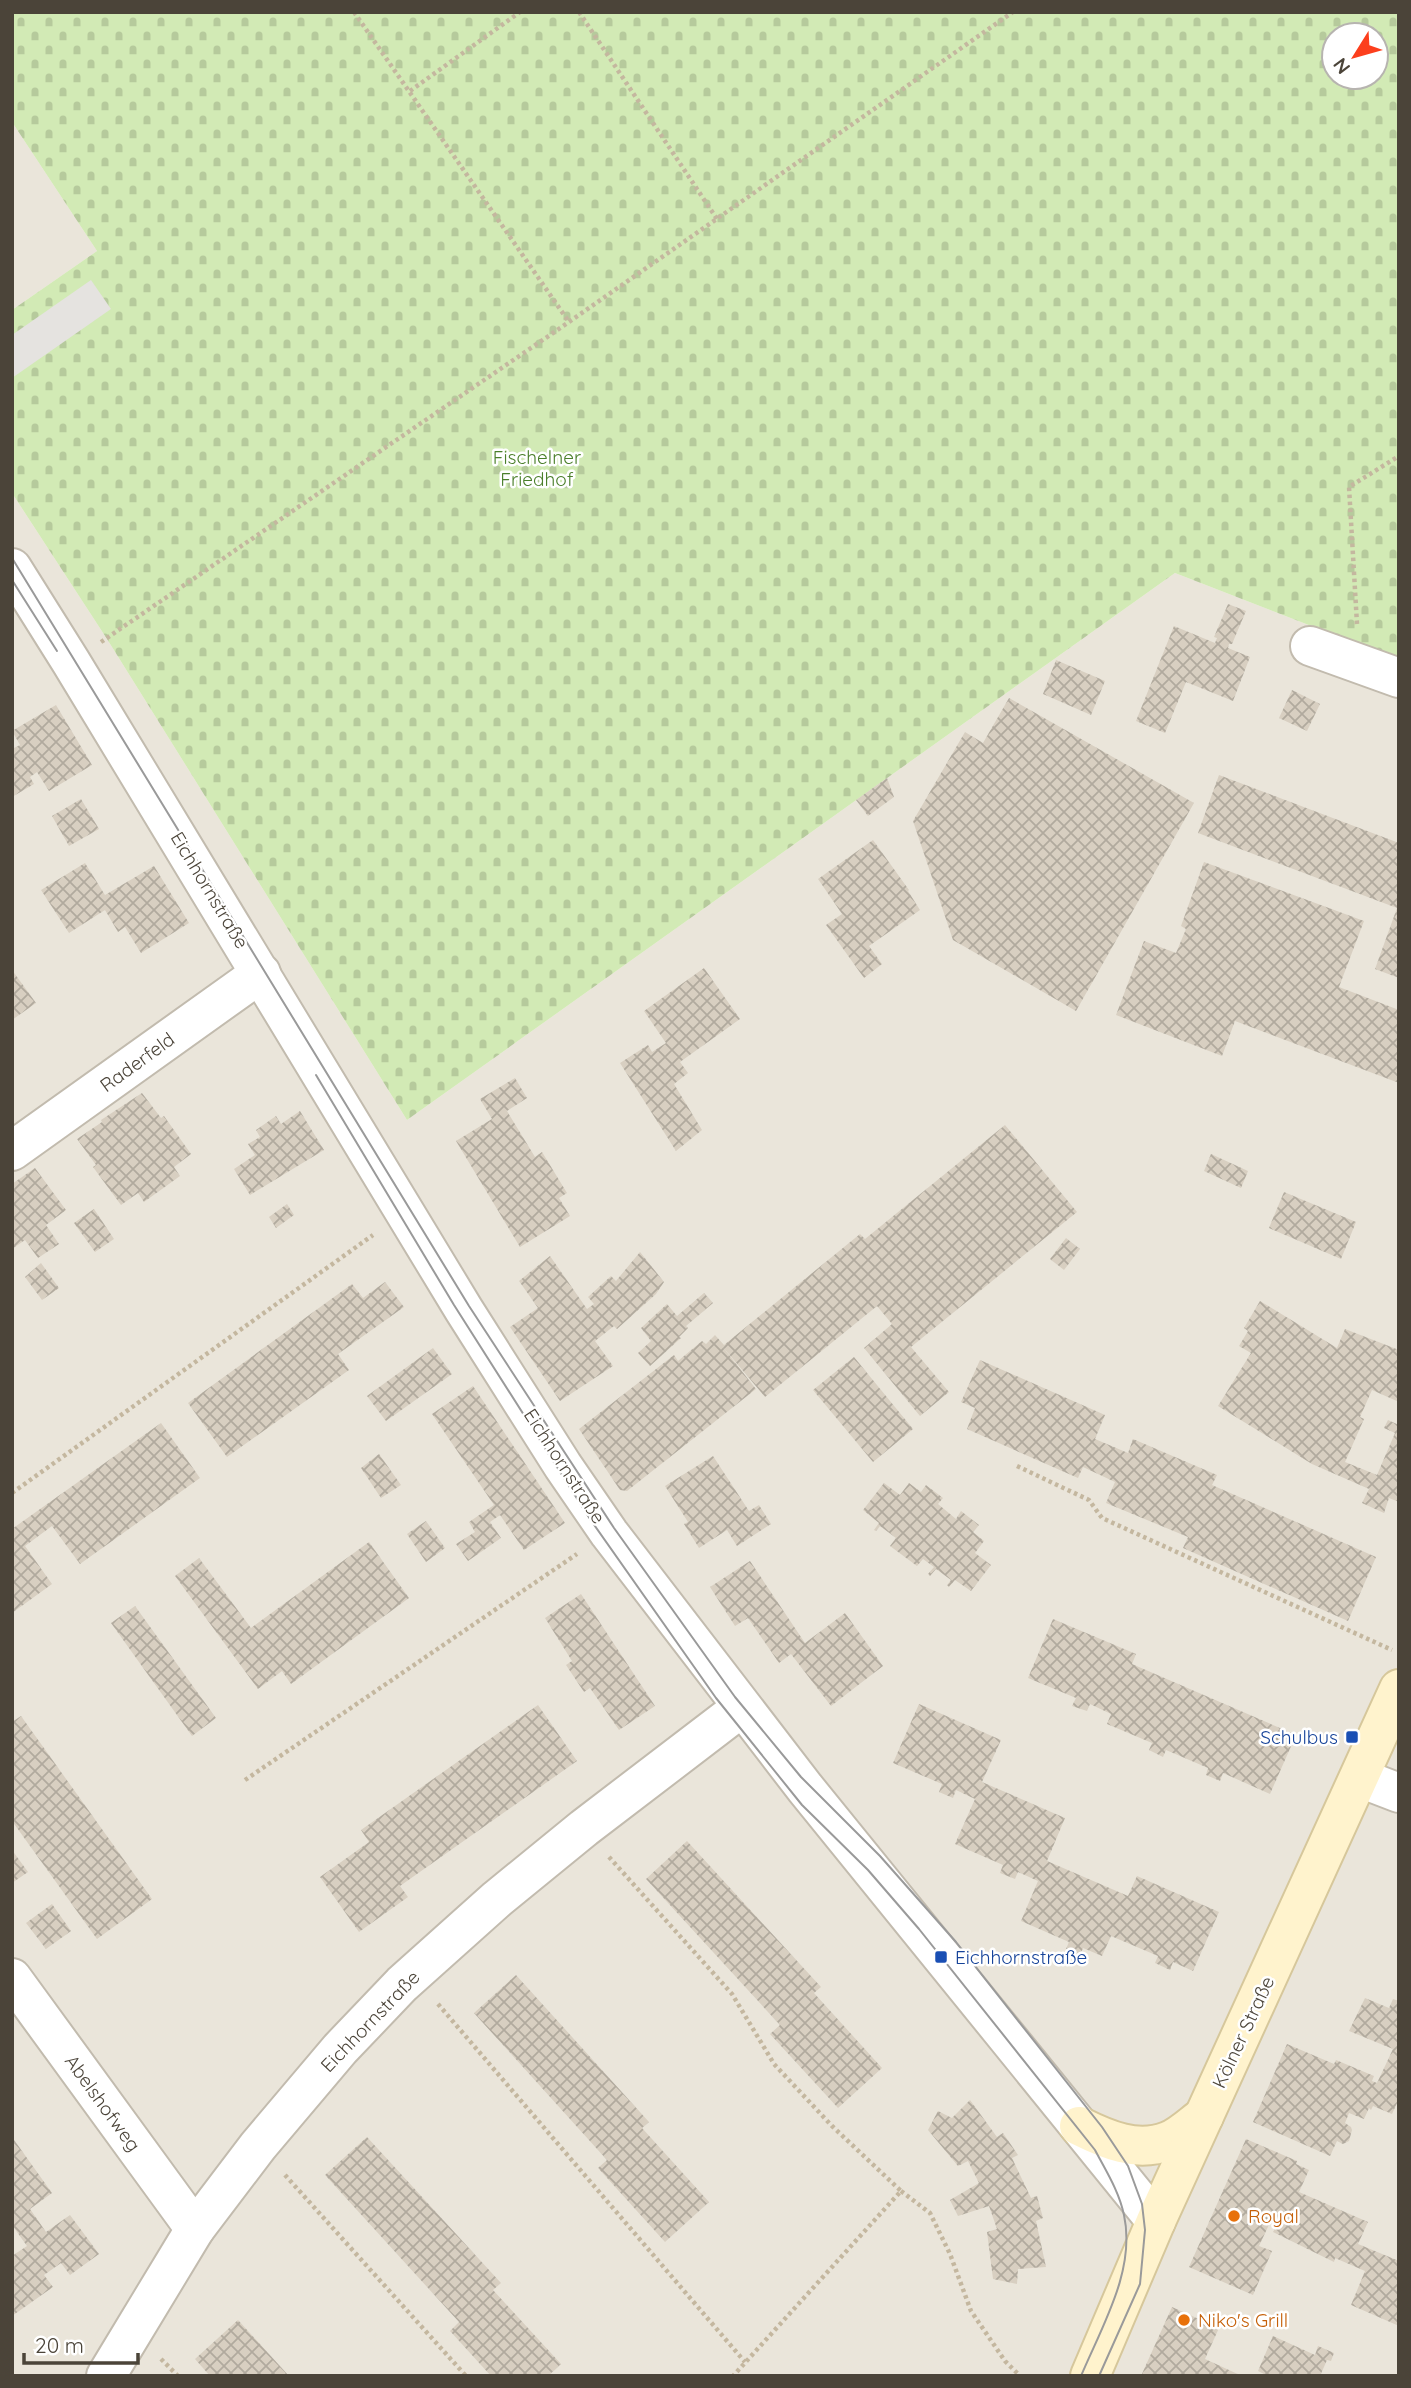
<svg xmlns="http://www.w3.org/2000/svg" width="1411" height="2388" font-family="Quicksand,sans-serif">
	<style>
		.residential { fill: #eae5da }
		.cemetery { fill: url(#cemetery-stones); fill-rule: evenodd }
		.parking { fill: #e5e3e0 }
		.building { fill: url(#building-cross-hatch) }
		.lines { fill: none; stroke-linecap: round; stroke-linejoin: round }
		.minor-casing { stroke: #c2bbae; stroke-width: 42 }
		.tertiary-casing { stroke: #c2bbae; stroke-width: 42 }
		.secondary-casing { stroke: #d6c79b; stroke-width: 42 }
		.path { stroke: #c4b79f; stroke-width: 4.5; stroke-dasharray: 3.5 3.5; stroke-linecap: butt }
		.minor { stroke: #fff; stroke-width: 38 }
		.tertiary { stroke: #fff; stroke-width: 38 }
		.secondary { stroke: #fff3cd; stroke-width: 38 }
		.tram { stroke: #9a9a9a; stroke-width: 2 }
		.transit-dot { fill: #1a4fb4; stroke: #fff; stroke-width: 2.5 }
		.food-dot { fill: #e8710a; stroke: #fff; stroke-width: 2.5 }
		.labels { text-anchor: middle; stroke-width: 5; stroke-linejoin: round; paint-order: stroke }
		.park-label { font-size: 19px; fill: #4a7f2a; stroke: #fff }
		.street-label { font-size: 19px; fill: #4b4439; stroke: #fff }
		.transit-label { font-size: 19px; fill: #164399; stroke: #fff; text-anchor: end }
		.food-label { font-size: 19px; fill: #c56008; stroke: #fff; text-anchor: start }
	</style>
	<defs>
		<pattern id="cemetery-stones" width="16" height="16" patternUnits="userSpaceOnUse" patternTransform="scale(1.75)"><rect width="16" height="16" fill="#d2eab5"/><path d="M2 7V4a2 2 0 0 1 4 0v3zM10 15v-3a2 2 0 0 1 4 0v3z" fill="#b6ca9c"/></pattern>
		<pattern id="building-cross-hatch" width="8" height="8" patternUnits="userSpaceOnUse" patternTransform="scale(1.75)"><rect width="8" height="8" fill="#d8cfc1"/><path d="M0 0l8 8M0 8l8-8" fill="none" stroke="#b1aa9e"/></pattern>
	</defs>
	<rect width="100%" height="100%" fill="#f6f3ec"/>
	<g class="residential">
		<path d="M12,122l85,129 -85,59z"/>
		<path d="M12,493l95,146 300,481 768,-547 224,87v1716h-1387z"/>
	</g>
	<path class="cemetery" d="M12,12h1387v648l-224,-87 -768,547 -300,-481 -95,-146v-183l85,-59 -85,-129zM1334,35h42v42h-42z"/>
	<path class="parking" d="M91,280l20,29 -99,69v-43z"/>
	<g class="building">
		<path d="M1228,604l18,7 -14,33h-3l-1,4 22,9 -17,44 -47,-19 -21,51 -29,-12 38,-95 41,17 2,-5 -3,-1z"/>
		<path d="M1056,660l49,21 -14,34 -48,-21z"/>
		<path d="M1292,690l28,14 -13,27 -28,-13z"/>
		<path d="M1009,698l185,105 -118,208 -123,-71 -40,-119 52,-89 18,11z"/>
		<path d="M56,705l36,60 -43,26 -12,-19 -7,5 4,7 -22,13v-48l8,-4 -8,-14z"/>
		<path d="M1219,775l180,68v135l-24,-9 22,-61 -199,-75z"/>
		<path d="M887,778l7,19 -26,19 -12,-16z"/>
		<path d="M81,799l18,30 -30,17 -17,-30z"/>
		<path d="M873,840l36,50 -1,1 12,19 -51,36 13,18 -18,14 -38,-53 16,-11 -24,-35z"/>
		<path d="M1204,862l160,59 -25,66 60,23v73l-164,-62 -13,35 -106,-41 28,-74 32,12 10,-24 -5,-3z"/>
		<path d="M85,863l20,32 49,-29 35,57 -48,30 -16,-26 -7,5 -13,-22 -36,23 -28,-43z"/>
		<path d="M704,968l36,51 -60,43 8,11 -14,11 28,46 -26,21 -56,-88 28,-18 4,7 14,-9 -22,-32z"/>
		<path d="M12,970l24,33 -24,17z"/>
		<path d="M515,1078l12,20 -20,13 28,46 7,-5 25,41 -8,5 11,18 -50,31 -64,-106 36,-22 -12,-20z"/>
		<path d="M142,1093l19,25 3,-2 27,38 -17,13 6,9 -36,26 -6,-9 -17,12 -28,-38 3,-2 -19,-26 25,-17 -1,-2z"/>
		<path d="M300,1111l24,39 -74,45 -16,-26 21,-14 -7,-11 12,-7 -4,-7 20,-14 5,8z"/>
		<path d="M1005,1125l72,87 -166,135 38,45 -29,24 -56,-68 28,-24 -15,-18 -112,91 -43,-51 34,43 -129,102 -7,-1 -41,-61 95,-74 4,6 24,-20 4,3 9,-9 9,10 136,-111 5,5z"/>
		<path d="M1211,1154l37,17 -7,17 -37,-17z"/>
		<path d="M35,1168l31,42 -20,15 13,19 -21,14 -13,-18 -13,9v-65z"/>
		<path d="M1284,1192l72,30 -15,37 -72,-31z"/>
		<path d="M287,1204l7,11 -18,13 -7,-11z"/>
		<path d="M94,1209l20,30 -19,13 -21,-29z"/>
		<path d="M1066,1238l14,11 -16,21 -14,-11z"/>
		<path d="M640,1252l24,30 -8,12 -39,35 -3,-3 -19,15 18,25 -53,35 -50,-74 28,-19 -19,-27 31,-25 37,53 7,-5 -6,-7 23,-21 5,5z"/>
		<path d="M41,1263l18,25 -17,12 -17,-23z"/>
		<path d="M385,1282l19,25 -66,47 11,16 -122,87 -39,-54 164,-119 11,14z"/>
		<path d="M704,1293l9,10 -27,23 2,2 -9,9 2,1 -31,28 -12,-13 13,-12 -10,-13 26,-24 10,12z"/>
		<path d="M1260,1301l77,47 8,-19 54,21v52l-27,-12 -12,27 4,2 -19,43 32,13 18,-42 -11,-5 4,-8 11,5v77l-10,-4 -5,15 -22,-10 7,-14 -57,-25 -94,-58 33,-53 -12,-7 9,-15 -4,-3z"/>
		<path d="M433,1348l19,26 -66,47 -19,-25z"/>
		<path d="M854,1357l59,72 -40,33 -60,-72z"/>
		<path d="M980,1360l125,55 -10,24 33,14 5,-14 84,36 -5,10 164,72 -28,64 -165,-73 5,-11 -82,-34 9,-21 -32,-15 -5,11 -111,-49 8,-21 -14,-6z"/>
		<path d="M473,1386l92,137 -41,27 -24,-35 -10,7 11,16 -33,23 -12,-17 19,-12 -6,-10 25,-17 -62,-91z"/>
		<path d="M161,1423l39,55 -120,86 -28,-38 -27,20 27,38 -40,29v-84z"/>
		<path d="M379,1454l22,31 -20,13 -20,-30z"/>
		<path d="M713,1456l36,55 10,-6 12,19 -34,22 -10,-16 -28,18 -15,-24 4,-2 -23,-36z"/>
		<path d="M884,1483l16,12 9,-12 12,9 5,-7 17,13 -5,6 18,15 5,-8 18,14 -6,7 11,9 -9,12 16,12 -20,26 -16,-11 -6,7 -2,-2 4,-5 -15,-11 -6,7 -2,-2 6,-7 -11,-8 -6,7 -27,-20 6,-8 -16,-12 -4,5 -2,-1 5,-7 -16,-13z"/>
		<path d="M426,1521l19,27 -19,14 -19,-28z"/>
		<path d="M369,1542l40,56 -118,86 -9,-13 -24,18 -83,-113 24,-18 52,70z"/>
		<path d="M750,1561l55,82 40,-30 38,53 -52,40 -40,-52 -12,9 -31,-45 -13,8 -25,-39z"/>
		<path d="M581,1594l74,112 -36,24 -29,-42 -6,4 -18,-27 6,-4 -27,-43z"/>
		<path d="M135,1606l81,112 -24,18 -81,-113z"/>
		<path d="M1053,1619l83,35 -4,10 164,71 -26,59 -47,-21 -3,8 -14,-6 2,-7 -42,-18 -3,7 -14,-7 3,-7 -45,-19 4,-10 -21,-10 -3,7 -15,-5 4,-8 -48,-20z"/>
		<path d="M919,1704l82,36 -19,42 83,36 -18,43 81,35 9,-20 82,36 -26,59 -20,-9 -3,8 -15,-7 3,-7 -47,-20 -9,20 -19,-8 -3,8 -14,-7 3,-7 -48,-21 17,-40 -20,-9 -3,7 -15,-6 3,-8 -48,-21 20,-45 -19,-9 -3,8 -14,-6 3,-8 -49,-21z"/>
		<path d="M538,1705l39,56 -177,125 8,11 -49,35 -39,-55 49,-35 -8,-12z"/>
		<path d="M21,1716l131,183 -55,40 -85,-118v-99z"/>
		<path d="M687,1841l134,146 -7,6 68,75 -44,40 -68,-74 10,-9 -134,-146z"/>
		<path d="M12,1850l16,22 -16,11z"/>
		<path d="M52,1904l19,27 -25,18 -20,-26z"/>
		<path d="M516,1975l133,147 -7,6 67,74 -44,40 -67,-74 9,-8 -133,-147z"/>
		<path d="M1365,1998l24,10 4,-9 6,2v98l-7,15 -19,-8 -2,4 -2,-2 -5,11 -15,-6 -4,10 6,4 1,3 -3,11 -6,3 -6,-3 -7,15 -77,-34 34,-78 47,20 2,-4 38,16 -2,5 5,2 16,-34 -44,-18z"/>
		<path d="M970,2100l27,37 6,-4 15,22 -6,3 19,40 6,-2 6,22 -7,3 10,46 -28,2 -1,15 -24,-5 -6,-47 10,-3 -8,-23 -31,10 -8,-16 29,-17 -11,-22 -10,5 -30,-36 10,-19 14,7z"/>
		<path d="M12,2137l40,56 -22,16 16,23 24,-17 29,39 -29,21 -9,-12 -17,12 9,12 -41,29v-60l15,-10 -15,-21z"/>
		<path d="M367,2137l134,146 -8,7 68,74 -13,12h-57l-41,-45 9,-9 -134,-147z"/>
		<path d="M1246,2139l51,22 -1,3 13,6 -10,22 69,30 -10,22 41,17v65l-48,-21 14,-34 -30,-13 -1,4 -61,-30 7,-13 -7,-3 -14,30 13,5 -19,44 -64,-28z"/>
		<path d="M1172,2307l47,21 -14,31 37,17h-101z"/>
		<path d="M238,2320l51,56h-79l-15,-17z"/>
		<path d="M1273,2336l42,19 3,-9 16,7 -3,8 -4,-1 -7,16h-52l-10,-5z"/>
	</g>
	<g class="lines">
		<defs>
			<g id="minor">
				<path d="M1310,646l89,32"/>
				<path d="M12,1151l249,-178"/>
				<path d="M1360,1778l39,15"/>
				<path d="M12,1978l183,251"/>
				<path d="M106,2376l89,-147 63,-83 82,-97 62,-65 95,-85 87,-71 157,-120"/>
			</g>
			<path id="tertiary" d="M12,568l59,94 393,648 99,156 46,67 196,255 351,433"/>
			<g id="secondary">
				<path d="M1079,2126c28,14 58,27 89,15 13,-5 25,-17 36,-25"/>
				<path d="M1090,2376l66,-155 243,-532"/>
			</g>
		</defs>
		<use href="#minor" class="minor-casing"/>
		<use href="#tertiary" class="tertiary-casing"/>
		<use href="#secondary" class="secondary-casing"/>
		<g class="path">
			<path d="M354,12l215,310"/>
			<path d="M579,12l138,207"/>
			<path d="M410,91l110,-79"/>
			<path d="M1357,624l-8,-137 50,-31"/>
			<path d="M101,642l468,-320 444,-310"/>
			<path d="M1017,1466l72,34 13,18 290,132"/>
			<path d="M12,1493l361,-258"/>
			<path d="M245,1780l332,-226"/>
			<path d="M609,1857l123,137 42,70 58,62 69,65 -168,185"/>
			<path d="M438,2004l307,358"/>
			<path d="M285,2175l181,201"/>
			<path d="M901,2191l29,22 20,41 21,57 34,50 15,15"/>
			<path d="M161,2359l17,17"/>
		</g>
		<use href="#minor" class="minor"/>
		<use href="#tertiary" class="tertiary"/>
		<use href="#secondary" class="secondary"/>
		<g class="tram">
			<path d="M12,558l457,748 145,222 121,169 66,80 79,79 76,86 146,185 26,39 14,38 3,26 -5,54 -41,92"/>
			<path d="M12,580l45,71"/>
			<path d="M316,1075l138,230 136,214 126,179 86,107 66,65 51,59 176,221c11,21 24,41 29,65 12,55 -22,111 -43,161"/>
		</g>
	</g>
	<g class="transit-dot">
		<rect x="1345" y="1730" width="14" height="14" rx="3.5"/>
		<rect x="934" y="1950" width="14" height="14" rx="3.5"/>
	</g>
	<g class="food-dot">
		<circle cx="1234" cy="2216" r="7"/>
		<circle cx="1184" cy="2320" r="7"/>
	</g>
	<g class="labels">
		<g class="park-label">
			<text x="537" y="464">Fischelner<tspan x="537" dy="22">Friedhof</tspan></text>
		</g>
		<g class="street-label">
			<text transform="translate(210 890) rotate(59)" y="7">Eichhornstraße</text>
			<text transform="translate(137 1062) rotate(-36)" y="7">Raderfeld</text>
			<text transform="translate(565 1466) rotate(57)" y="7">Eichhornstraße</text>
			<text transform="translate(370 2021) rotate(-46)" y="7">Eichhornstraße</text>
			<text transform="translate(1243 2032) rotate(-65)" y="7">Kölner Straße</text>
			<text transform="translate(103 2103) rotate(54)" y="7">Abelshofweg</text>
		</g>
		<g class="transit-label">
			<text x="1338" y="1744">Schulbus</text>
			<text x="955" y="1964" text-anchor="start">Eichhornstraße</text>
		</g>
		<g class="food-label">
			<text x="1248" y="2223">Royal</text>
			<text x="1198" y="2327">Niko's Grill</text>
		</g>
	</g>
	<rect width="1411" height="2388" fill="none" stroke="#4b4439" stroke-width="28"/>
	<g transform="translate(1355 56) rotate(233)"><circle r="33" fill="#ffffff" stroke="#b7b4b0" stroke-width="2"/>
	<path d="M0-5L12 26L0 18L-12 26Z" fill="#fc3f1d"/>
	<text y="-10" font-size="19" font-weight="bold" text-anchor="middle" fill="#4b4439">N</text>
	</g>
	<path d="M24 2353v10h114v-10" fill="none" stroke="#4b4439" stroke-width="3.5"/>
	<text x="35" y="2353" font-size="21" fill="#4b4439" stroke="#ffffff" stroke-width="5" paint-order="stroke">20 m</text>
</svg>
